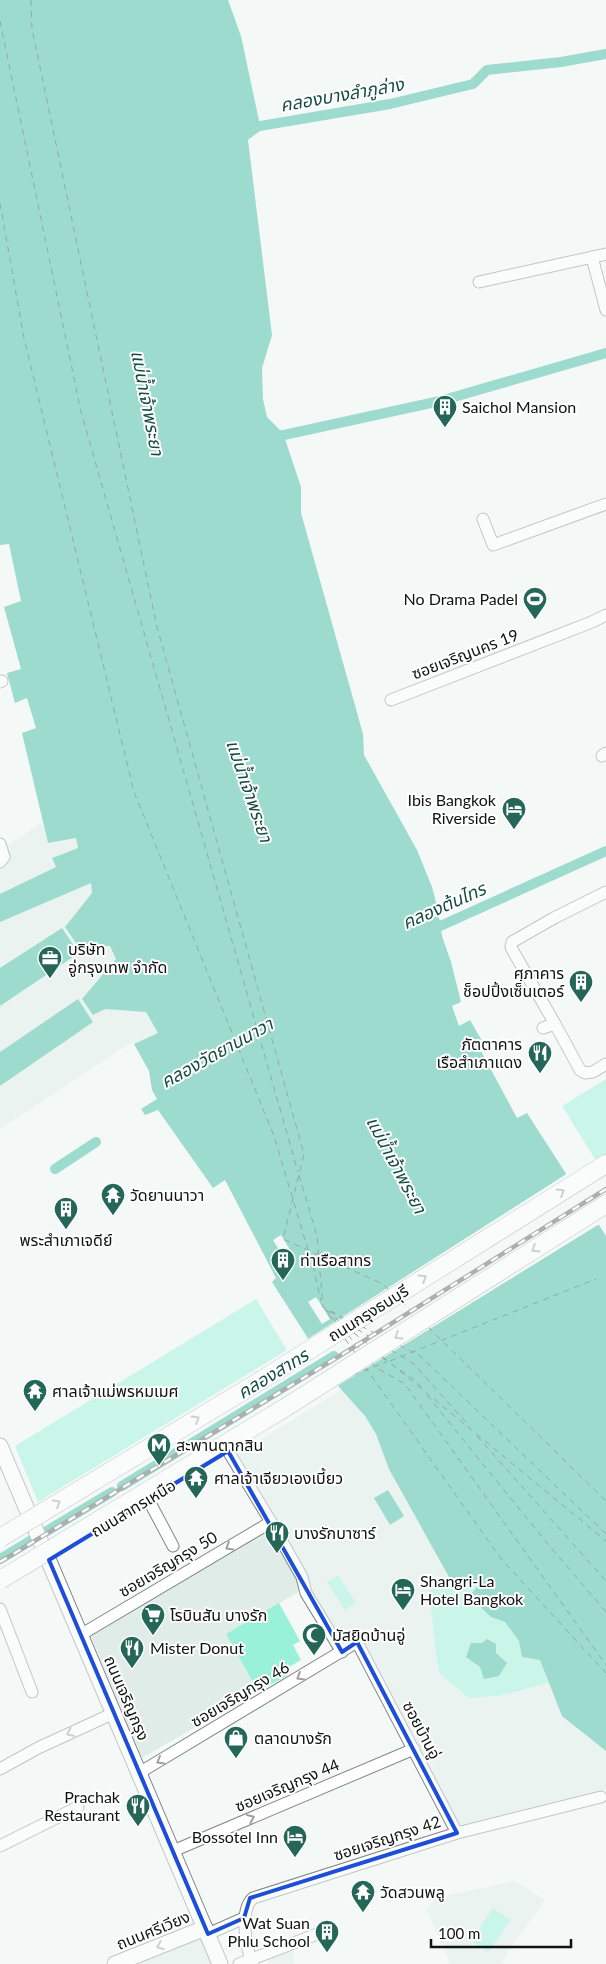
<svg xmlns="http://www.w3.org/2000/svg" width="606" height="1964" font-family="Lato,'Noto Sans Thai',sans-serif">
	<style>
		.built { fill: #dfece8 }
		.green { fill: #98f1d8 }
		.water { fill: #32b699 }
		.pier { fill: #f4f9f7 }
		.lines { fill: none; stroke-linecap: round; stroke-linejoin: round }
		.canal { stroke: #32b699; stroke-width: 10 }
		.ferry { stroke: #174d40; stroke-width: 1; stroke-dasharray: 6 5; stroke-linecap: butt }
		.street-casing { stroke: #838786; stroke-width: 13 }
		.secondary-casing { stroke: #838786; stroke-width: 17 }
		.primary-casing { stroke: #838786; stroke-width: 19 }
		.street { stroke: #fff; stroke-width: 11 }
		.secondary { stroke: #fff; stroke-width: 15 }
		.primary { stroke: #fff; stroke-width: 18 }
		.rail-casing { stroke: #535555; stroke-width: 4.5 }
		.rail { stroke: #fff; stroke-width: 2.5; stroke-dasharray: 8; stroke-linecap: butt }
		.primary-bridge-casing { stroke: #838786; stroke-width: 19; stroke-linecap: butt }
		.primary-bridge { stroke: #fff; stroke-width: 18 }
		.oneway { stroke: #a0a0a0 }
		.marked { fill: none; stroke: #1d4ed8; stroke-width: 4; stroke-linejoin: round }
		.labels { text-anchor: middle; stroke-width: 4; stroke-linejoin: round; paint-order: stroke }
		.poi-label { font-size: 16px; fill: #111212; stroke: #fff; text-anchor: start }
		.street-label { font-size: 16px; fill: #111212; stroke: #fff }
		.water-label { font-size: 18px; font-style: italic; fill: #174d40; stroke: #fff }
	</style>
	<rect width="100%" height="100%" fill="#f4f9f7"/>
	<g class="built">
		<path d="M42,822l6,20 28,-4 2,10 -26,10 4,9 -40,20 10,22 65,-26 1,10 25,66 -12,50 41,3 12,21 -24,11 -2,-2 -132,87v-278z"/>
		<path d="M343,1389l22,27 11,18 103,151 -10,11 22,21 14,5 14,19 21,19 22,56 44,35v39l-145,37 -105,-193 -16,9 -31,-55 -1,-14 -71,-120z"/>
		<path d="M268,1530l1,3 3,-1 26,44 -2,2 6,12 -76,44 32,57 -116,67 -52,-124z"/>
		<path d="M515,1881l30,19 -44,62 4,2h-58l3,-1 -23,-52 8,-13z"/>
		<path d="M201,1935l13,29h-81z"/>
		<path d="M293,1944l1,20h-25l-4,-9z"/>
	</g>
	<g class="green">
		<path d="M606,1079v98l-44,-71z"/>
		<path d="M256,1299l31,51 -249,152 -23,-56z"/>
		<path d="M338,1575l18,28 -11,7 -18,-28z"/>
		<path d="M449,1577l30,8 -10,11 22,21 14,5 14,19 3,16 18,3 9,23 -51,13 -29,2 -29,-24 -4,-19 -7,-65z"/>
		<path d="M279,1603l21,38 -7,4 8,15 -17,10 3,6 -29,15 -32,-57z"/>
		<path d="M493,1908l18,12 -23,32 -17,-12z"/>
	</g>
	<g class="water">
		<path d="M0,0h228l13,36 20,94 -13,10 24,195 -10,33 1,31 4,18 16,16 18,54v26l62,221 1,21 53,95 15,37 5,19 5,30 9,26 10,40 -9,4 7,20 11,-6 16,28 -5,3 36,67 10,-5 79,123v515l-44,-35 -22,-56 -18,-3 -3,-16 -14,-19 -14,-5 -22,-21 10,-11 -30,-8 -60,-108 -13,-35 -11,-18 -26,-29 -67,-105 4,-4 -51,-98 -12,8 -55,-78 -13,5 -4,-6 16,-10 -5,-9 -3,-19 -15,-27 24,-11 -12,-21 -41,-3 -12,6 -11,-16 34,-40 -6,-13h-32l-13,-19 27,-34 -1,-10 -91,39v-28l56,-27 -4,-9 26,-10 -2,-10 -28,5 -26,-110 14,-5 -9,-30 -12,5 -8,-30 14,-4 -17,-62 17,-6 -12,-57 -9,1z"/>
		<path d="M62,928l17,25 -79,53v-38z"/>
		<path d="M78,999l15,23 -93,64v-34z"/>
		<path d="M388,1490l16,26 -14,9 -16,-27z"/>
		<path d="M487,1639l9,5v9l11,10 -8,13 -15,3 -4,-12 -14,-10 5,-14h11z"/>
	</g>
	<g class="pier">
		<path d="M568,1173l33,50 -265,164 -30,-47z"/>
		<path d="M281,1235l14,23 -8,5 -14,-23z"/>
		<path d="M316,1297l14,22 -8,5 -14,-22z"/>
	</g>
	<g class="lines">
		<g class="canal">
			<path d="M248,128l142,-24 83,-20 14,-14 74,-8 45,-8"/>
			<path d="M270,438l170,-37 166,-48"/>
			<path d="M427,932l179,-81"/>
			<path d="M55,1169l41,-27"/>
			<path d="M122,1486l212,-130"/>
			<path d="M0,1559l112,-67"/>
		</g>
		<g class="ferry">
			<path d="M31,0l1,29 125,598 147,527 -21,85 100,45 6,6"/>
			<path d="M0,21l81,391 217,760"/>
			<path d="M0,203l24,135 110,454 140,344 40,134 7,31"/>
			<path d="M299,1175l18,61 6,71 21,11"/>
			<path d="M401,1301l15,15"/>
			<path d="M325,1309l12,14"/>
			<path d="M327,1310l12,11"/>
			<path d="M330,1311l13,9"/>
			<path d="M328,1314l8,11"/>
			<path d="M361,1326l21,11"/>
			<path d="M428,1327l178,174"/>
			<path d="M357,1329l18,11"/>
			<path d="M354,1333l14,11"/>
			<path d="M348,1335l12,14"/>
			<path d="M345,1339l11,15"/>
			<path d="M399,1345l20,10 187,179"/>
			<path d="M391,1350l23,14 56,63"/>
			<path d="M381,1357l7,5"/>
			<path d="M383,1357l223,184"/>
			<path d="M390,1361l206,-82"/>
			<path d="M371,1362l4,5 30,17 201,281"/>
			<path d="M365,1367l137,193 104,113"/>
			<path d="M400,1370l15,10 7,8"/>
			<path d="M353,1375l33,-13"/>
			<path d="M427,1395l120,148 59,69"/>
			<path d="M477,1436l129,145"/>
		</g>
		<defs>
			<g id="street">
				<path d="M592,257l14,53"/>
				<path d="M479,282l127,-28"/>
				<path d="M483,519l10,26 113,-41"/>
				<path d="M0,682l2,-1"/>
				<path d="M391,700l201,-78 14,-7"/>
				<path d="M602,756l4,-3"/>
				<path d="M0,844l4,13 -4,5"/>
				<path d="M555,1024l-42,-73 -2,-4 1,-5 42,-24 52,-26"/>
				<path d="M543,1028l12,-4 25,46 5,3 8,-1 13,-8"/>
				<path d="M228,1451l43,71 31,55 4,16 36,59"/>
				<path d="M148,1499l25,47"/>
				<path d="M0,1609l32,83"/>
				<path d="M82,1634l189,-112"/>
				<path d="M0,1769l38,-21 76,-35"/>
				<path d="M139,1773l218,-131 100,191"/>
				<path d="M0,1846l78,-39"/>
				<path d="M173,1851l241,-102"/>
				<path d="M208,1934l36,-16"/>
				<path d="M239,1964l86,-33"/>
				<path d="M253,1964c-7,-15 -14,-54 0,-66l204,-65 144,-36"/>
			</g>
			<g id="secondary">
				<path d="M0,1446l220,518"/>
				<path d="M115,1964l90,-36"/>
			</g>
			<g id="primary">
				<path d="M263,1379l343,-215"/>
				<path d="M283,1409l323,-205"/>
			</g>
		</defs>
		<use href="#street" class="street-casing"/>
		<use href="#secondary" class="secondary-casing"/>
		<use href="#primary" class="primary-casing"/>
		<use href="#street" class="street"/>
		<use href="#secondary" class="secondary"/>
		<use href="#primary" class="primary"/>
		<defs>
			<path id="rail" d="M0,1562l346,-210 260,-163"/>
		</defs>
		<use href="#rail" class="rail-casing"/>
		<use href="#rail" class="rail"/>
		<defs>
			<g id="primary-bridge">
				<path d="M0,1538l263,-159"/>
				<path d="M0,1580l283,-171"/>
			</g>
		</defs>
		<use href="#primary-bridge" class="primary-bridge-casing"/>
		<use href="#primary-bridge" class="primary-bridge"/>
	</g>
	<defs><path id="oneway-chevron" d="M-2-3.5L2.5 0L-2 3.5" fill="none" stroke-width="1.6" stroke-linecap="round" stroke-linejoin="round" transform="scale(1.25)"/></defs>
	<g class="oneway">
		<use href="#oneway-chevron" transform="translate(561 1192) rotate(-32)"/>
		<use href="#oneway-chevron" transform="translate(535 1249) rotate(148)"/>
		<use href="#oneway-chevron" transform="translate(423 1278) rotate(-32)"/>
		<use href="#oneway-chevron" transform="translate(398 1336) rotate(148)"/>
		<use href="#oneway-chevron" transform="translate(196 1419) rotate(-31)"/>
		<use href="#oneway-chevron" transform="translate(57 1503) rotate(-31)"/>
		<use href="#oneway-chevron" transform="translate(229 1547) rotate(149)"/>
		<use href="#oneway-chevron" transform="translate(300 1677) rotate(149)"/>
		<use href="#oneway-chevron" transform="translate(70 1733) rotate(156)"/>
		<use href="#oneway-chevron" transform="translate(160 1761) rotate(150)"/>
		<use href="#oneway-chevron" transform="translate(251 1818) rotate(-23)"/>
		<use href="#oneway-chevron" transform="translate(160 1946) rotate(158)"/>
	</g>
	<path d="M0 0H606V1964H0ZM228,1451l114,201 15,-10 100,191 -207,65 -6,20 -36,16 -159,-374z" fill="#f4f9f7" fill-opacity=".55" fill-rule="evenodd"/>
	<path class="marked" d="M228,1451l114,201 15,-10 100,191 -207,65 -6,20 -36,16 -159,-374z"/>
	<defs>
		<symbol id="building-pin" viewBox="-11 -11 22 30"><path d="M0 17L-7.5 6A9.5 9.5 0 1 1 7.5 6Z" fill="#246657" stroke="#fff"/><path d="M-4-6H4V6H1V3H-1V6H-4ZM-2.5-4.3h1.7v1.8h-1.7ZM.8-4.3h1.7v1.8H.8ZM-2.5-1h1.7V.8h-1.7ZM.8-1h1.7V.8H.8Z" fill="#fff"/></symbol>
		<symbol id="stadium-pin" viewBox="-11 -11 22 30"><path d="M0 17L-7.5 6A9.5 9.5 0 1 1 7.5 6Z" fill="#246657" stroke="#fff"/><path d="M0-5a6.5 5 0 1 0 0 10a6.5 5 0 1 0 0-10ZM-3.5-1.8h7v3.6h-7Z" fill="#fff"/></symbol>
		<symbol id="hotel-pin" viewBox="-11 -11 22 30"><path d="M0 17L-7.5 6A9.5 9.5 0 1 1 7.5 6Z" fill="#246657" stroke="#fff"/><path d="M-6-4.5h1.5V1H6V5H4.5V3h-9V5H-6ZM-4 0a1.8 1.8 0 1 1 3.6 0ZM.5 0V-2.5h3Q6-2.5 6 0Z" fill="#fff"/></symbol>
		<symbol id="office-pin" viewBox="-11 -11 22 30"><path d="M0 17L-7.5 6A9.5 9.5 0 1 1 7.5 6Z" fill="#246657" stroke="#fff"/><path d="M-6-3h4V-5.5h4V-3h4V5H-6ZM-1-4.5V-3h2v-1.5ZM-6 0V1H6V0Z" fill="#fff"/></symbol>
		<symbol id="restaurant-pin" viewBox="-11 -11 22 30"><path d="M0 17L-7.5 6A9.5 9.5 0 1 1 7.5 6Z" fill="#246657" stroke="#fff"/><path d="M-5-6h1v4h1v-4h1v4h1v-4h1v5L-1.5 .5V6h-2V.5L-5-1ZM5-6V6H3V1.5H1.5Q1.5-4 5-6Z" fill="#fff"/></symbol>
		<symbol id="temple-pin" viewBox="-11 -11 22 30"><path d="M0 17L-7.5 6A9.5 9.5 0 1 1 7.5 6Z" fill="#246657" stroke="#fff"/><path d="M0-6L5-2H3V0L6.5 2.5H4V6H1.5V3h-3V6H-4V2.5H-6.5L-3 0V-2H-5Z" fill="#fff"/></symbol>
		<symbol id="metro-pin" viewBox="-11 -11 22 30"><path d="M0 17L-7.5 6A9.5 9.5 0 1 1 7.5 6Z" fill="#246657" stroke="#fff"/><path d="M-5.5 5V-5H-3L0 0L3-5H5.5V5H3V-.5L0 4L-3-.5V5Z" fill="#fff"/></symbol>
		<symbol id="supermarket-pin" viewBox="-11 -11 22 30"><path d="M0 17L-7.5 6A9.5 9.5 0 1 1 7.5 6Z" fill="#246657" stroke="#fff"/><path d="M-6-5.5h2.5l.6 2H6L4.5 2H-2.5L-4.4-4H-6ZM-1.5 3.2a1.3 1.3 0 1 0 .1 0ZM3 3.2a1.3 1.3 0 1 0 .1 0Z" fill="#fff"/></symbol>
		<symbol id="mosque-pin" viewBox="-11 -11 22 30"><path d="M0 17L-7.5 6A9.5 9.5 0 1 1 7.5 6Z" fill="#246657" stroke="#fff"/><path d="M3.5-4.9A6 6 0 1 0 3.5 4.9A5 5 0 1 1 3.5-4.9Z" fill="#fff"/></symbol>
		<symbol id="shop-pin" viewBox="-11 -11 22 30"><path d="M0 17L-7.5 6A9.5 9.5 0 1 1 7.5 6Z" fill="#246657" stroke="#fff"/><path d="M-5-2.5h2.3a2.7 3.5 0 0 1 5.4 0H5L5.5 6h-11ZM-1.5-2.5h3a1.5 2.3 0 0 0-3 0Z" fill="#fff"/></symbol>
	</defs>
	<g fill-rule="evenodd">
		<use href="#building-pin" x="431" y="393" width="28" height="38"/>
		<use href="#stadium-pin" x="521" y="585" width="28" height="38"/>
		<use href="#hotel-pin" x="500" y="795" width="28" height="38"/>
		<use href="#office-pin" x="36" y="944" width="28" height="38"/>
		<use href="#building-pin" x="567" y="968" width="28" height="38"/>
		<use href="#restaurant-pin" x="526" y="1039" width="28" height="38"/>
		<use href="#temple-pin" x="99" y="1181" width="28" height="38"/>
		<use href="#building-pin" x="52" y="1195" width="28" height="38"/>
		<use href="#building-pin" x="269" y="1246" width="28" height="38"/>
		<use href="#temple-pin" x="21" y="1377" width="28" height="38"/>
		<use href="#metro-pin" x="145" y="1431" width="28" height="38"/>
		<use href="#temple-pin" x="182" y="1464" width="28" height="38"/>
		<use href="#restaurant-pin" x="263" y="1519" width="28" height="38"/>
		<use href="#hotel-pin" x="389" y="1576" width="28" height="38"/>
		<use href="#supermarket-pin" x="139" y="1601" width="28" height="38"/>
		<use href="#mosque-pin" x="300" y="1621" width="28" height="38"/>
		<use href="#restaurant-pin" x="118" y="1634" width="28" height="38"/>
		<use href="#shop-pin" x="222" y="1724" width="28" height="38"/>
		<use href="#restaurant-pin" x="124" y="1792" width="28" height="38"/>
		<use href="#hotel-pin" x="281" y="1823" width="28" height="38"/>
		<use href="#temple-pin" x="349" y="1878" width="28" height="38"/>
		<use href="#building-pin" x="313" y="1918" width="28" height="38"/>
	</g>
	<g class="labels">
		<g class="poi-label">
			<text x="462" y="413">Saichol Mansion</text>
			<text x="518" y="605" text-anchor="end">No Drama Padel</text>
			<text x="496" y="806" text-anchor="end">Ibis Bangkok<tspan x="496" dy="18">Riverside</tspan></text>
			<text x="68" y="955">บริษัท<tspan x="68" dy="18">อู่กรุงเทพ จำกัด</tspan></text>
			<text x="564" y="979" text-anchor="end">ศุภาคาร<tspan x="564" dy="18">ช็อปปิ้งเซ็นเตอร์</tspan></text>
			<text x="522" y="1050" text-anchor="end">ภัตตาคาร<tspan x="522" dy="18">เรือสำเภาแดง</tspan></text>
			<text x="130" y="1201">วัดยานนาวา</text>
			<text x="66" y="1246" text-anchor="middle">พระสำเภาเจดีย์</text>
			<text x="300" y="1266">ท่าเรือสาทร</text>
			<text x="52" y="1397">ศาลเจ้าแม่พรหมเมศ</text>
			<text x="176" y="1451">สะพานตากสิน</text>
			<text x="214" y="1484">ศาลเจ้าเจียวเองเบี้ยว</text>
			<text x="294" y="1539">บางรักบาซาร์</text>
			<text x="420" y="1587">Shangri-La<tspan x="420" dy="18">Hotel Bangkok</tspan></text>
			<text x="170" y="1621">โรบินสัน บางรัก</text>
			<text x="332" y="1641">มัสยิดบ้านอู่</text>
			<text x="150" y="1654">Mister Donut</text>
			<text x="254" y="1744">ตลาดบางรัก</text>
			<text x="120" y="1803" text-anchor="end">Prachak<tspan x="120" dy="18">Restaurant</tspan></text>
			<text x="278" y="1843" text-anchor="end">Bossotel Inn</text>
			<text x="380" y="1898">วัดสวนพลู</text>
			<text x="310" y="1929" text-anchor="end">Wat Suan<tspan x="310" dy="18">Phlu School</tspan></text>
		</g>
		<g class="street-label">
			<text transform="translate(465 654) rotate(-21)" y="6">ซอยเจริญนคร 19</text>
			<text transform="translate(368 1313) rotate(-32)" y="6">ถนนกรุงธนบุรี</text>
			<text transform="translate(133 1508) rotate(-31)" y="6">ถนนสาทรเหนือ</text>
			<text transform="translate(168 1564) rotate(-31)" y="6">ซอยเจริญกรุง 50</text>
			<text transform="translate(240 1694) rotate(-31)" y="6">ซอยเจริญกรุง 46</text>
			<text transform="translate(127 1698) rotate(67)" y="6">ถนนเจริญกรุง</text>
			<text transform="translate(422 1730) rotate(62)" y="6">ซอยบ้านอู่</text>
			<text transform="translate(287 1785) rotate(-23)" y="6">ซอยเจริญกรุง 44</text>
			<text transform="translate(387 1838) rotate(-18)" y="6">ซอยเจริญกรุง 42</text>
			<text transform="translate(153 1930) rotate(-22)" y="6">ถนนศรีเวียง</text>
		</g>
		<g class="water-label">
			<text transform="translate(342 95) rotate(-10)" y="6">คลองบางลำภูล่าง</text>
			<text transform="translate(147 403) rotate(79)" y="6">แม่น้ำเจ้าพระยา</text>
			<text transform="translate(249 791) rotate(71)" y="6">แม่น้ำเจ้าพระยา</text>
			<text transform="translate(444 906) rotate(-24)" y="6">คลองต้นไทร</text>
			<text transform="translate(217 1053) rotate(-29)" y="6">คลองวัดยานนาวา</text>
			<text transform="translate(396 1165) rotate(62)" y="6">แม่น้ำเจ้าพระยา</text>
			<text transform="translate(273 1374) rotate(-31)" y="6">คลองสาทร</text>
		</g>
	</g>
	<path d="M431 1939v8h140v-8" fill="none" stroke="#111212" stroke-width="2.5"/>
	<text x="438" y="1939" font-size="15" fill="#111212" stroke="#ffffff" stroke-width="4" paint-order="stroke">100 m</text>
</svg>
